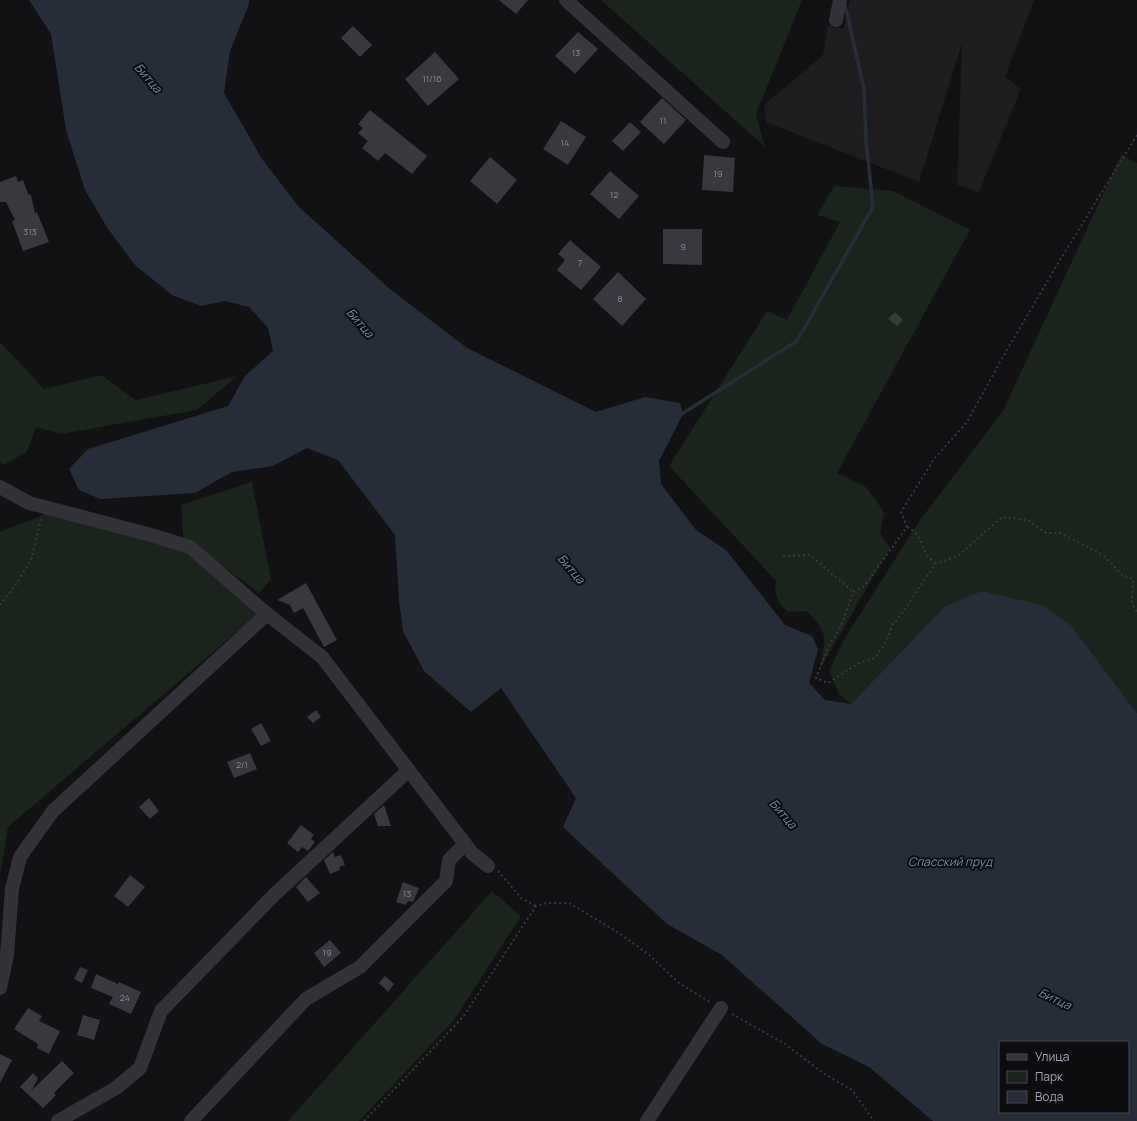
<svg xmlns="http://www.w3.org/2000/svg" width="1137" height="1121" font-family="Manrope,sans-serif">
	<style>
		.built { fill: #1d1d20 }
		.green { fill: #1b231d }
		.water { fill: #272d38; fill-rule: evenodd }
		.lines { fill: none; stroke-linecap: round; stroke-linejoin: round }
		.stream { stroke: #272d38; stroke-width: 3.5 }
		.building { fill: #39383e }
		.path { stroke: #38393f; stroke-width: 2; stroke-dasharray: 2 3; stroke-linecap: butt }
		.minor { stroke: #323238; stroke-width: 14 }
		.labels { text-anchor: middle; stroke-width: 4; stroke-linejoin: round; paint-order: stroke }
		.number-label { font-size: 9px; fill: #878997 }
		.water-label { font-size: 12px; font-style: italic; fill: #748bb4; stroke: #0d0c0e }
	</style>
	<rect width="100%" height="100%" fill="#121113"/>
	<path class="built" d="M850,0h184l-29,77 16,12 -42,103 -22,-7 5,-142 -43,139 -153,-60 -2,-17 59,-50 5,-29 15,3z"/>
	<g class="green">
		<path d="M601,0h201l-46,114 9,33z"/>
		<path d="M1121,155l16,8v550l-66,-88 -127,-18 -93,97 -12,-10 -10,-23 14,-30 77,-121 83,-109z"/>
		<path d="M834,186l59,5 77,39 -133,243 29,14 18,25 -4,21 10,15 -71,123c6,-29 12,-38 -13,-60l-18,1c-9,-8 -15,-18 -12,-31l-107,-115 98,-155 20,9 53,-98 -23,-7z"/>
		<path d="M0,342l44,47 57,-14 35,25 101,-24 -40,34 -136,24 -25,-7 -9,25 -24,13 -3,-2z"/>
		<path d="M252,482l19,97 -12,14 -76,-56 -2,-32z"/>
		<path d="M48,513l146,39 72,55 -258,220 -8,48v-343z"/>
		<path d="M492,891l29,25 -67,104 -95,101h-71z"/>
	</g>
	<path class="water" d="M29,0h220v4l-19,47 -6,42 38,66 37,48 91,82 77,59 129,64 49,-15 35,6 3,11 -24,47 2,23 35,46 30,20 59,75 27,11 6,13 -9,34 16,17 26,4 93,-97 38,-16 60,14 29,20 66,88v408h-204l-64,-54 -47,-23 -100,-89 -55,-31 -104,-97 13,-29 -75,-110 -30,24 -47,-41 -21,-40 -4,-30 -4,-66 -57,-75 -31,-12 -34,18 -41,6 -37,21 -95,6 -21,-9 -10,-21 19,-20 140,-43 17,-30 28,-25 -5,-23 -19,-21 -24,-6 -24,5 -29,-11 -37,-30 -27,-36 -23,-39 -19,-60 -15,-96zM1000,1042h128v70h-128z"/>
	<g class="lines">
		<path class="stream" d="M680,415l117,-74 76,-134 -7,-67 -2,-51 -19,-84"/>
	</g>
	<g class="building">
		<path d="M499,0h29l-12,14z"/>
		<path d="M353,26l19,19 -12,12 -19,-19z"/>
		<path d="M578,32l20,17 -23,25 -20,-18z"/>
		<path d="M435,52l24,27 -31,27 -23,-27z"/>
		<path d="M662,98l24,22 -22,24 -24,-22z"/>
		<path d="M370,110l57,46 -15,18 -27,-21 -7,8 -16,-13 6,-7 -10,-8 5,-5 -5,-4z"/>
		<path d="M561,121l25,16 -18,28 -25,-16z"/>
		<path d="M630,122l11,10 -18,19 -11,-10z"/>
		<path d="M704,155l31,3 -2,34 -31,-2z"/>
		<path d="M490,157l27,23 -20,24 -27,-23z"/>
		<path d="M610,171l29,25 -20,23 -29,-25z"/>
		<path d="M16,176l2,6 5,-2 5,14 3,1 4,18 2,-1 12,30 -26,9 -11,-30 3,-1 -9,-18h-6v-20z"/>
		<path d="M663,229h39v36l-39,-1z"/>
		<path d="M570,240l31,27 -20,23 -24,-20 8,-10 -7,-6z"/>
		<path d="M618,272l28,27 -24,27 -29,-27z"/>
		<path d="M895,312l8,8 -6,6 -9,-7z"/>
		<path d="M306,583l31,57 -13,7 -21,-39 -9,5 -4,-8 -13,-5z"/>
		<path d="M316,710l5,7 -8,6 -6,-6z"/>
		<path d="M261,723l10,18 -10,5 -10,-17z"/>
		<path d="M250,753l7,16 -23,9 -7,-16z"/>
		<path d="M149,798l10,13 -9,8 -11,-12z"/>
		<path d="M384,805l7,21h-13l-4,-12z"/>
		<path d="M301,825l13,10 -3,4 4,3 -7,9 -6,-4 -4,5 -11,-9z"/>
		<path d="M333,852l2,5 6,-2 4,10 -6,2 1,3 -10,4 -6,-14z"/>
		<path d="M130,875l15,12 -17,20 -14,-11z"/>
		<path d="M306,877l14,16 -12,9 -12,-15z"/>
		<path d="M403,882l16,6 -6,14 -5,-1 -2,4 -10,-3z"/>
		<path d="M330,940l11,13 -17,14 -10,-14z"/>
		<path d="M80,967l8,3 -6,13 -8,-4z"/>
		<path d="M96,974l22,10 1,-2 22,10 -10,22 -22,-10 4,-7 -22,-9z"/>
		<path d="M385,976l9,8 -6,8 -9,-9z"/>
		<path d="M28,1008l14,8 -3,5 21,10 -11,23 -12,-6 1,-4 -24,-15z"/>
		<path d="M83,1015l17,5 -6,20 -17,-5z"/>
		<path d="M0,1054l12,6 -12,23z"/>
		<path d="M62,1061l12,12 -20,20 2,2 -13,13 -23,-21 13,-14 5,5 -6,12z"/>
	</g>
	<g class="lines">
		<g class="path">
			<path d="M1137,135l-80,130 -53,90 -37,67 -33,37 -33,53 6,15 -43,59 -11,6 -12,34 -12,20 -13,32 12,5 29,-19 18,-6 12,-18 5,-15 6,-6 37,-55 23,-8 44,-39 26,3 18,13h14l43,22 19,20 11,4 -1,23 5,11"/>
			<path d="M907,527c14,7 12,15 20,28 2,3 6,6 8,9"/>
			<path d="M783,556l27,-1 43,37"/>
			<path d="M0,605l17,-22 14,-23 10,-41"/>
			<path d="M498,871l23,27 15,8"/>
			<path d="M732,1014l53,30 38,29 29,17 22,31"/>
			<path d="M364,1121l99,-104 73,-111 11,-3h22l50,30 29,21 32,30 30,18"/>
		</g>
		<g class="minor">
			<path d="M566,0l157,142"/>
			<path d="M836,20l4,-20"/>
			<path d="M0,487l29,16 122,32 39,12 77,67 55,43 150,196 16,13"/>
			<path d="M0,988l7,-33 5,-66 8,-32 33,-46 214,-197"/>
			<path d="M58,1121l58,-33 24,-20 21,-57 113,-116 135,-125"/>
			<path d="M191,1121l115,-122 54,-32 86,-86 3,-21 16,-16"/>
			<path d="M647,1121l74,-113"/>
		</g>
	</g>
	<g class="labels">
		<g class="number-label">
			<text x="576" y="56">13</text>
			<text x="432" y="82">11/16</text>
			<text x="663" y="124">11</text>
			<text x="565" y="146">14</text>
			<text x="718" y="177">19</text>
			<text x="614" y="198">12</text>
			<text x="30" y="235">313</text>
			<text x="683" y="250">9</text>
			<text x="580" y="266">7</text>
			<text x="620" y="302">8</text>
			<text x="242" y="768">2/1</text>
			<text x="407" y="897">13</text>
			<text x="327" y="956">19</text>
			<text x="125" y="1001">24</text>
		</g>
		<g class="water-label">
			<text transform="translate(148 78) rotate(49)" y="4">Битца</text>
			<text transform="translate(360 323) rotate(49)" y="4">Битца</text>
			<text transform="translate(571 569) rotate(49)" y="4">Битца</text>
			<text transform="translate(783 814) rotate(49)" y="4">Битца</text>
			<text x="950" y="866">Спасский пруд</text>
			<text transform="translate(1055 999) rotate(25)" y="4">Битца</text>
		</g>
	</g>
	<rect x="999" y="1041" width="130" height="72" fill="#0d0c0e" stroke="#484951"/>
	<rect x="1007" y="1054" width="20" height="6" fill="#323238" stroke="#484951"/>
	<text x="1035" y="1061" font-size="12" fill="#a1a4b5">Улица</text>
	<rect x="1007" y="1071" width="20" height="12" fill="#1b231d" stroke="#484951"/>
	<text x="1035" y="1081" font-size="12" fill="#a1a4b5">Парк</text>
	<rect x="1007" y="1091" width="20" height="12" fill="#272d38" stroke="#484951"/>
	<text x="1035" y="1101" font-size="12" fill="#a1a4b5">Вода</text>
</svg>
